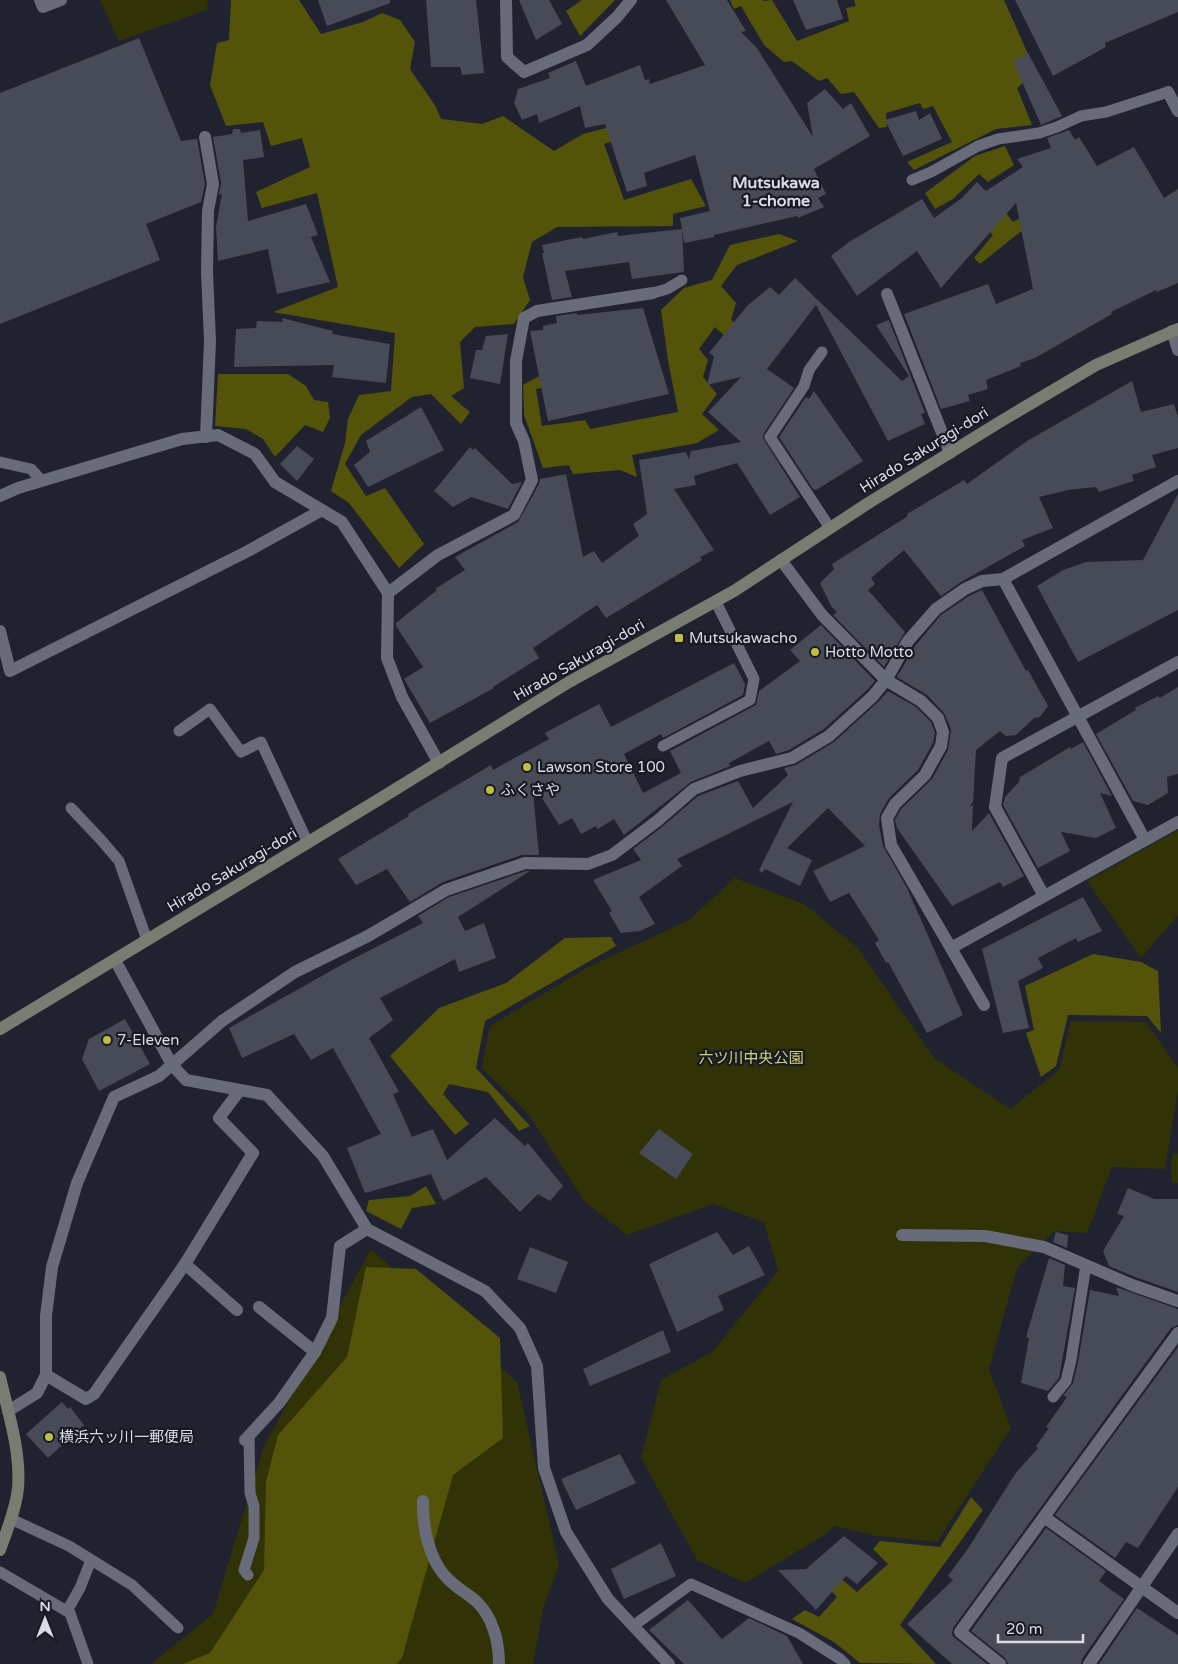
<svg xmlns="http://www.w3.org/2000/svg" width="1178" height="1664" font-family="'Varela Round','Noto Sans JP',sans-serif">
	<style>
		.green { fill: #313206 }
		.forest { fill: #535409 }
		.building { fill: #474a57 }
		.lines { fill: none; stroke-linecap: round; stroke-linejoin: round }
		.lane { stroke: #686c7a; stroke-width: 11 }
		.street { stroke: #686c7a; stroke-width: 12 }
		.secondary { stroke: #797d71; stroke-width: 12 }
		.poi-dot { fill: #bcbf43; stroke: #171a25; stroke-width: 2 }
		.labels { text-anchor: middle; stroke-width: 4.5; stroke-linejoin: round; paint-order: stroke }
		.street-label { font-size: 15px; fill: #d9dce4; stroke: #171a25 }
		.poi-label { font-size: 15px; fill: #d9dce4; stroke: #171a25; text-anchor: start }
		.park-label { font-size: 15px; fill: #d1d473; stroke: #171a25 }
		.neighbourhood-label { font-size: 16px; font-weight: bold; fill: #d9dce4; stroke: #171a25 }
	</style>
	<rect width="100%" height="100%" fill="#20232f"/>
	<g class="green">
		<path d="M100,0h108l-1,10 -88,31z"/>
		<path d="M1178,830v85l-37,43 -54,-77z"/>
		<path d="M735,878l69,26 53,43 78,112 75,50 49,-39 12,-49 75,1 32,46v22l-13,79 -53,-2 -25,66 -33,-2 -37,37 -28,101 22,59 -74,114 -61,-6 -41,-10 -14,11 -76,46 -48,-23 -56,-102 20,-78 51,-28 66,-81 -14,-49 -51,-18 -86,31 -43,-34 -55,-86 -47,-47 8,-42 98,-59 101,-47z"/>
		<path d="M1173,1153l5,1v29h-6l-1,-17z"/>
		<path d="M371,1249l146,133 42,183 -15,40 -11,59h-382l62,-50 51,-168z"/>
	</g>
	<g class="forest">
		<path d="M231,0h68l22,34 42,-12 19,-9 18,7 15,22 -5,27 26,38 5,12 41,5 21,-8 51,35 29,-17 39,-10 4,13 -22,7 20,56 67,-21 15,27 -33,8v12l-116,1 -25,15 -9,35 7,23 -16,24 -39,3 -15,15 4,46 -13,8 19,16 -9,12 -30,-30 -19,3 -51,38 -16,29 21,32 19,-8 39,56 -25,24 -50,-65 -18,-12 14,-48 3,-24 11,-24 32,-4 4,-58 -122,-21 65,-25 -21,-94 -55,15 -6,-16 54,-25 -8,-29 -31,8 -8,-24 -37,4 -16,-41 7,-42 12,-3z"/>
		<path d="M582,0h33l-35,36 -14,-25z"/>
		<path d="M730,0h33l1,1 8,-1 25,41 52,-20 -3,-13 10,-2 -2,-6h150l32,72 -19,16 15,37 -36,4 -82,41 -7,-8 45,-20 -19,-36 -10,3 -3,-6 -34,10 1,14 -8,1 -25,-36 -13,2 -14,-16 -8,3 -27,-20 -8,1 -20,-17 -23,-39 -7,3z"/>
		<path d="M1005,146l9,19 -26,17 -9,-8 -26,25 -18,10 -10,-16 50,-37z"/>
		<path d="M1037,208l6,6 -63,50 -6,-6 19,-23 -7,-7 20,-15 7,9z"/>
		<path d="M779,234l19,7 -61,24 -16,21 15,17 -5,17 18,17 -22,1 -12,-11 -16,22 9,11 -5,17 14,17 -15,20 17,16 -22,13 -65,12 5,22 -17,-7 -47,4 -4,-9 -26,3 -19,-53 -1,-30 22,-12 16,11 -25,5 6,37 43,-6 5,9 88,-17 -10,-52 -7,-50 23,-22 28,-8 18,-35z"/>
		<path d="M218,374h70l18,12 8,14 14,2 2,16 -7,14 -18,-7 -30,32 -12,-18 -17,-10 -31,-3z"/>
		<path d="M611,937l5,9 -131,75 -9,47 54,58 -11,5 -31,-39 -39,-8 -6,10 26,30 -14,11 -65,-79 49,-48 67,-25 59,-45z"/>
		<path d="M1093,954l48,8 17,9 3,62 -14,-17 -79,-1 -12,51 -15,11 -15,-44 8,-3 -9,-44z"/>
		<path d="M426,1186l10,18 -24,4 -11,21 -35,-18 3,-11 41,-4z"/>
		<path d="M366,1267l50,2 84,69 3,100 -50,37 -51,183 -5,6h-214l27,-11 54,-83 2,-88 12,-47 69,-78z"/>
		<path d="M971,1497l12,13 -83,115 36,39 -76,-1 -26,-21 -42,-23 13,-9 14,7 18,-20 -22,-23 3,-15 39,33 31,-28 -15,-15 7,-8 60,6z"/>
	</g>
	<g class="building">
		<path d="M318,0h72v3l-63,23z"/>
		<path d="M426,0h50l8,73 -22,2 -2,-8h-29z"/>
		<path d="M519,0h30l13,24 -26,16z"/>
		<path d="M666,0h61l19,31 -5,1 16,16 56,89 -6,-34 18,-14 18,20 8,-6 19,33 -56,33 12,25 -8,4 6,9 -26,11 -1,-2 -83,19v2l-30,6 -2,-14 2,43 -52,7 -3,-17 -64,9 7,26 -20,3 -10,-47h2l-2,-8 40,-8 1,2 34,-7 1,4 64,-7 -2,-11 30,-7 -15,-56 -51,18 3,13 -20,6 -22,-68 -20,4 -5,-22 -41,17 -2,-9 -15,6 -8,-17 4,-14 32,-11 -2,-5 28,-12 10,25 54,-21 5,15 4,-1 1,5 55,-19z"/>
		<path d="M793,0h44l6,19 -37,11z"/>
		<path d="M1015,0h163v12l-73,31 1,4 -53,29z"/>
		<path d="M139,38l42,103 16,-2 8,45 -4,18 -55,22 14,36 -160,64v-231z"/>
		<path d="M1028,53l34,63 -21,9 -28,-64z"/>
		<path d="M916,111l3,9 11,-7 12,26 -39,17 -18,-36z"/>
		<path d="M233,129h7l1,4 19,-3 4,27 -21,3 5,61 58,-17 12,31 -7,2 19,45 -53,12 -9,-45 -50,12 -2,-34 6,-33 -3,1 2,-12 -8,-46 19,-3z"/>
		<path d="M1069,130l6,10 4,-3 18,29 37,-19 30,51 14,-9v94l-21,9 -1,-2 -45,22 1,2 -77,44 -15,5 1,3 -35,14 2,9 -20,6 2,6 -29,8 -37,-95 84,-30 8,20 37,-15 -17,-86 -75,85 -24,-37 -60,45 -26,-40 18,-14 73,-43 12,19 28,-20 15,-16 9,9 37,-24 -6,-8 34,-11 -4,-10z"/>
		<path d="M795,278l107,103 7,-5 -33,-51 13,-5 36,93 -4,1 4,10 -37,17 -72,-136 -49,64 27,19 -30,45 -1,5 37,59 -30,18 -33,-52 -43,13 2,9 -22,4 40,61 -14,7 2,3 -96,58 -9,-13 -64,43 6,10 -46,29 1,1 -64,35 -26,-44 19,-12 -27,-41v-3l41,-33 -2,-1 30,-19 -10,-13 63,-35 21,-38 1,-5 26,-5 17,83 11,-6 8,12 37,-27 -6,-12 14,-10 -8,-54 47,-8 3,7 2,-8 50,-9 -33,-30 33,-35 -34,8 7,-29 -5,-3 38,-47 23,-19 9,8z"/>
		<path d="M643,308l26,86 -121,27 -18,-90 13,-1v-4l14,-3 -1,-7 21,-3v2z"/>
		<path d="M282,318l51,13 -1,3 58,10 -4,39 -54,-6 2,-12 -100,2 2,-38 20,-1 1,-7 26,1z"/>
		<path d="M508,334l-8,50 -30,-6 6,-28h6l4,-14z"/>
		<path d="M1132,381l9,31 33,-8 4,13v31l-26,7 4,12 -24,8 2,6 -35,11 -3,-5 -28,3 -29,7 14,31 -31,12 3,6 -64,36 -20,14 -37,-46 -33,28 4,6 -7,6 37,42 -21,35 -51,-52 4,-3 -6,-6 -11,-23 14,-14 -2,-5 76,-48 -1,-2 57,-34 3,4 60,-43z"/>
		<path d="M814,391l49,70 -47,29 -3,-1 -34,-52 27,-40 3,2z"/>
		<path d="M421,407l23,43 -76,37 -14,-22 16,-13 -4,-11z"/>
		<path d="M297,446l17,13 -17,22 -17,-17z"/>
		<path d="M470,447l3,3 2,-2 37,36 10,-2 -14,27 -37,-12 -18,10 -19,-16z"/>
		<path d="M1178,494v116l-100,52 -41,-76 26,-16 23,-8 57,-2z"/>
		<path d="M982,590l44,81 2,-1 20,36 -8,11 -6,1 -18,17 -10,1 -6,-5 -24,19 -3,52 -4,5 4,-2 -1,26 17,-18 35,63 -21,11 -3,-5 -48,24 -55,-78 -2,-8 6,-11 31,-30 16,-29 3,-21 -7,-16 -17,-18 -30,-18 18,-31 26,-31 28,-19z"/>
		<path d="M821,625l54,56 -8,9 -43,39 -35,21 -13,4 -7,-13 -40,22 1,3 -39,16 -67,53 -10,-16 -16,10 -2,-3 -15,8 -9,-16 -13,7 -27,-43 7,73h-17l-79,27 -33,20 -23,-33 -31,16 -18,-26 71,-43 -1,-2 83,-49 2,5 56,-31 -4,-6 54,-29 12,23 123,-64 11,21 -2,11 -80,43 -2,-4 -37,20 19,39 38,-20 -11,-22 86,-46 3,-14 41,-30 -10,-11z"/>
		<path d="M1178,687v87l-11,3 1,16 -20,12 -15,-4 -37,-67 40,-24 -1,-2 23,-12 2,2z"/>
		<path d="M888,691l28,16 15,15 4,11 -2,10 -15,27 -29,28 -9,16 -1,11 4,21 24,42 56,127 -36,18 -39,-71 -2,1 -11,-20 4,-3 -30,-47 -19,9 -17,-31 52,-25 -37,-38 -41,40 25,12 -12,26 -35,-17 -3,4 -3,-3 34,-68 -116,57 5,7 -43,31 16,27 -15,7 -19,2 -12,-20 3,-2 -19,-31 48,-20 -8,-11 29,-22 36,-31 40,-15 15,27 35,-33 -4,-7 12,-3 38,-23 44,-40z"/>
		<path d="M1083,742l29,54 -12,-3 16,35 -20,10 -35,-6 9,19 -32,17 -35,-63 2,-8 14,-15 1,-5 50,-30 1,2z"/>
		<path d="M526,871h4l-72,46 7,14 19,-8 12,35 -37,14 -4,-13 -75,39 13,22 -24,18 30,54 -6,2 19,43 21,-8 14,31 48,-42 30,28 3,-3 35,43 -13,15 -12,-7 -18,18 -34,-35 -43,24 -12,-27 -66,19 -18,-45 34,-14 -48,-86 -22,12 -17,-26 -52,24 -13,-30 116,-65 78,-40 -5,-7 31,-19z"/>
		<path d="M1083,897l19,34 -24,11 -2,-4 -38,20 5,10 -25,13 11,47 -26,5 -21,-84z"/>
		<path d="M125,1019l25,45 -51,27 -17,-32 7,-20z"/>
		<path d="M659,1129l34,25 -17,25 -37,-26z"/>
		<path d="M1128,1188l26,11h24v93l-43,-15 -26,-11 -6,-15 21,-35 -7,-2z"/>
		<path d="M717,1232l16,23 16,-9 16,29 -47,21 6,14 -47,22 -28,-68z"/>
		<path d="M1056,1232l12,3 -1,13 -14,-6z"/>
		<path d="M530,1247l38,15 -12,31 -39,-14z"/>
		<path d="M1049,1258l16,7 -2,21 12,2 -16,90 -11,13 -27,-8 8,-45 -3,-1z"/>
		<path d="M1116,1287l62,22v16l-7,3 -218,300 -1,7 3,3 32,26h-35l-45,-40 46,-44 -5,-4 21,-29 46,-73 23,-26 -2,-2 13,-18 -3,-1 21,-30 -4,-1 10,-13 5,-21 12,-72 29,6z"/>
		<path d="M663,1330l8,22 -81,34 -7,-17z"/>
		<path d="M1178,1347v140l-40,61 -12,-6 -11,16 -60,-43z"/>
		<path d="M62,1402l6,7 2,-2 14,18 -36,33 -22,-24z"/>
		<path d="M620,1454l16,29 -60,27 -15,-31z"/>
		<path d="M1046,1528l60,43 -7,10 25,18 -42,60 -1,5h-73l-3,-6 -34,-27z"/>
		<path d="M844,1536l34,27 -21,21 -11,-8 -30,34 -38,-40 28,-1z"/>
		<path d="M661,1543l15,33 -52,23 -13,-30z"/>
		<path d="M688,1600l34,39 27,-21 38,18 16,28h-119l-35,-34z"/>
		<path d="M1137,1608l41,27v29h-79z"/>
	</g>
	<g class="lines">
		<g class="lane">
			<path d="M912,180l19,-8 47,-26 20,-7 41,-6 18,-6 24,-11 25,-4 62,-20"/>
			<path d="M653,293l14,-4 15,-9"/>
			<path d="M822,352l-13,18 -5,16 -34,51 60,91"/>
			<path d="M0,462l31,7 11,12"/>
			<path d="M179,731l31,-22 31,43 20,-10 47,101"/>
			<path d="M663,746l87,-46 4,-21 -38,-77"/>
			<path d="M71,808l31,33 17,20 28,79"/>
			<path d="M1053,1397l13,-16 5,-21 15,-95"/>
			<path d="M11,1519l58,27 63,39 46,43"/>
			<path d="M0,1572l70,41 18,51"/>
			<path d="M248,1575l-4,-5 10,-32v-32l-4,-13 -1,-57"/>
			<path d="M67,1611l13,-23 11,-28"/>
			<path d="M633,1626l58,-42 108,49 41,26 5,5"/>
		</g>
		<g class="street">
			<path d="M40,0l3,7 18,-7"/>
			<path d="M506,0l1,57 17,15 63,-27 30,-28 14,-17"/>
			<path d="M1168,92l10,19"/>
			<path d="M205,137l8,47 -5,27 -1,61 3,69 -4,96"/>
			<path d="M887,294l63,159"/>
			<path d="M1172,331l6,19"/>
			<path d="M0,496l18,-8 164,-49 36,-4 37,19 20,28 67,40 46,71 -1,65 15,39 37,66"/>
			<path d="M781,560l41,55 64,65 35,21 17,17 5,14 -2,14 -16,29 -30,29 -8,14 4,27 93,160"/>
			<path d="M388,593l50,-38 76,-40 18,-35 -8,-39 -8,-18v-62l8,-43 13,-7 116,-18"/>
			<path d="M0,631l10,40 238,-120 74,-41"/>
			<path d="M1145,840l-142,-261 175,-98"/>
			<path d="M1044,896l-49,-89 7,-49 176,-96"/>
			<path d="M951,948l227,-126"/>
			<path d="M115,960l57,105 14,15 81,15 56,61 44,73 118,62 35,37 17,38 7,102 22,64 42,67 61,65"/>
			<path d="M902,1235l83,1 59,11 88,38 46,16"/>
			<path d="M185,1264l52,46"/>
			<path d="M259,1307l56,45"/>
			<path d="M46,1375l40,24 8,-5 91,-130 68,-111 -34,-35 21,-28"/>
			<path d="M8,1411l29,-18 9,-18v-59l6,-49 25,-84 37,-86 45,-21 63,-55 73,-49 73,-36 78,-46 79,-27 63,1 24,-9 45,-34 37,-32 46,-18 52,-13 37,-22 44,-40 13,-16 22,-39 28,-32 29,-20 17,-8 21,-2"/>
			<path d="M245,1440l34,-37 36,-51 17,-34 8,-72 27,-17"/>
			<path d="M423,1501c-1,24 6,58 23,76 8,9 20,16 30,24 17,16 23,41 23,63"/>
			<path d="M1044,1517l134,96"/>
			<path d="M1000,1664l-40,-32 218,-299"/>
			<path d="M1089,1664l89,-130"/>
		</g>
		<g class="secondary">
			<path d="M0,1029l378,-229 191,-118 165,-91 136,-89 133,-82 93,-55 82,-36"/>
			<path d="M0,1377c8,36 21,74 18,111 -2,21 -11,42 -18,62"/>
		</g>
	</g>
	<g class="poi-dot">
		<rect x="674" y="633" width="10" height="10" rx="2.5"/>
		<circle cx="815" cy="652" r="5"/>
		<circle cx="527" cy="767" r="5"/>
		<circle cx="490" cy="790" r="5"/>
		<circle cx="107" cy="1040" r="5"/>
		<circle cx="49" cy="1437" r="5"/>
	</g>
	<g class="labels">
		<g class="street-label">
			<text transform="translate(924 450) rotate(-32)" y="5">Hirado Sakuragi-dori</text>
			<text transform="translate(579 660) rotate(-30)" y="5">Hirado Sakuragi-dori</text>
			<text transform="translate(232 870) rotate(-31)" y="5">Hirado Sakuragi-dori</text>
		</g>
		<g class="poi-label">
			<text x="689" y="643">Mutsukawacho</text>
			<text x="825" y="657">Hotto Motto</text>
			<text x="537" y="772">Lawson Store 100</text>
			<text x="500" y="795">ふくさや</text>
			<text x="117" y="1045">7-Eleven</text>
			<text x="59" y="1442">横浜六ッ川一郵便局</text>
		</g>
		<g class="park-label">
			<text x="751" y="1063">六ツ川中央公園</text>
		</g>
		<g class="neighbourhood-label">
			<text x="776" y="188">Mutsukawa<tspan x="776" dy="18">1-chome</tspan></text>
		</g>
	</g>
	<g transform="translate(45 1619)" stroke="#171a25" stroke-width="4" paint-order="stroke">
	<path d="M0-4L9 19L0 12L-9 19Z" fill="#d9dce4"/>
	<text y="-8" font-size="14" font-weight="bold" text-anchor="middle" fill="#d9dce4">N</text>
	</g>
	<path d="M998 1634v8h85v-8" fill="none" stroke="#d9dce4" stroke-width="2.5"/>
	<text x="1006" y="1634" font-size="15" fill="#d9dce4" stroke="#171a25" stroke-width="4" paint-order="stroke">20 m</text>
</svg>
